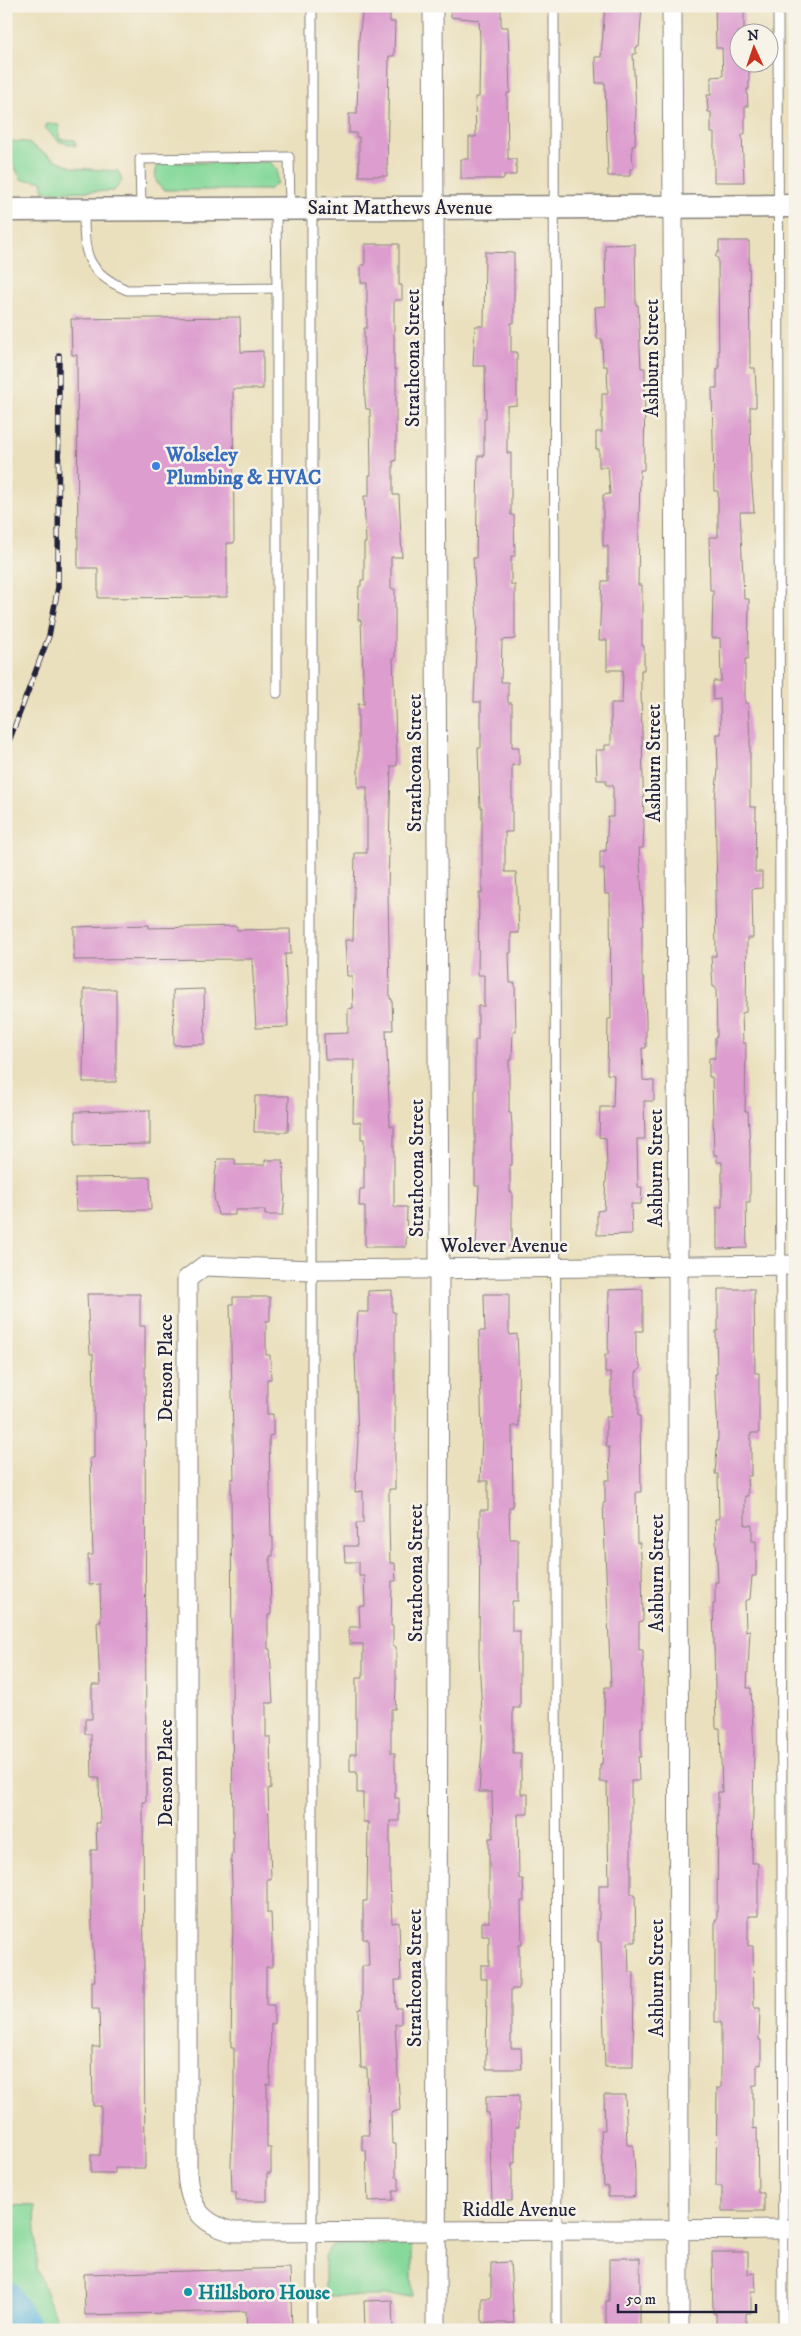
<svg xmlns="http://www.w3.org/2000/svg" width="801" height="2336" font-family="'IM FELL DW Pica',serif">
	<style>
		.green { fill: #87d99b; stroke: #547e6b }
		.forest { fill: #6db983; stroke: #486e5f }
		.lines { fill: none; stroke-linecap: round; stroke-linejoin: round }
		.river { stroke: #60b8de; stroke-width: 32 }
		.building { fill: #dd9ecf }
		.service-casing { stroke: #86817c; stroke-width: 11 }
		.minor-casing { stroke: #86817c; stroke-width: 21 }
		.tertiary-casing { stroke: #86817c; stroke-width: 25 }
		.service { stroke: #fff; stroke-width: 9 }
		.minor { stroke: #fff; stroke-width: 19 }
		.tertiary { stroke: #fff; stroke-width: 22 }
		.rail-casing { stroke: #22223b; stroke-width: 5.5 }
		.rail { stroke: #f7f3e8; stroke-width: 4; stroke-dasharray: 11; stroke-linecap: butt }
		.shop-dot { fill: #3f7fe0; stroke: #f7f3e8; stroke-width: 2 }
		.culture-dot { fill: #0f9aa8; stroke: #f7f3e8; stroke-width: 2 }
		.labels { text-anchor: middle; stroke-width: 5; stroke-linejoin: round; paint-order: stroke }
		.street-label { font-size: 20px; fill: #22223b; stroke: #f7f3e8 }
		.shop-label { font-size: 20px; font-weight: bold; fill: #366cbe; stroke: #f7f3e8; text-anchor: start }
		.culture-label { font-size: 20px; font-weight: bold; fill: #0d838f; stroke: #f7f3e8; text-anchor: start }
	</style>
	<rect width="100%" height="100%" fill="#f7f3e8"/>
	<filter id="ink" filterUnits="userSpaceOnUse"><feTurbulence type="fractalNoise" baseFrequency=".02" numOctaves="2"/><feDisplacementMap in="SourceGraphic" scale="10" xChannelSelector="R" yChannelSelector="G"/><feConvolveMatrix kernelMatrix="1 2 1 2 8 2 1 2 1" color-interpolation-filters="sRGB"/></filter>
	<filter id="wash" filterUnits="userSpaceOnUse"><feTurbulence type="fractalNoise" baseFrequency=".0096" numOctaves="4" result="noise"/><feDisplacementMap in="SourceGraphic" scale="20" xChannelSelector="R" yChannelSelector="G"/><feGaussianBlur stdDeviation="1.12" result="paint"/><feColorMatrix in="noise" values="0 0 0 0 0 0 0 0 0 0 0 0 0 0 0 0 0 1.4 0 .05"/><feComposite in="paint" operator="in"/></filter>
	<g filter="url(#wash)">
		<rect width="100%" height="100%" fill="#eae0bd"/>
		<g class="green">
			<path d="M47,124l12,1v14l16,1 1,6 -18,-5 -13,-13z"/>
			<path d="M6,141l20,1 30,18 19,8 43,3 4,10 -8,10 -70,1 -2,-11 -20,-1 -11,-19v-16h-5z"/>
			<path d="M270,162l7,8v13l-9,7h-103c-10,-4 -11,-14 -8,-24l7,-3z"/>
			<path d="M6,2205l29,1 2,63 23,61h-54z"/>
			<path d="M337,2244l75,1v51h-87v-40l5,-9z"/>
		</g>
		<path class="forest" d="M6,2315l10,2 6,13h-16z"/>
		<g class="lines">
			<path class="river" d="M6,2296l20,34"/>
		</g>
		<g id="blocks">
			<g class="building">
				<path d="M363,6h27v16h5l-1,34h-5l-2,120h-28v-39h-3v-4h-7v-19h8l2,-76z"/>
				<path d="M451,6h50v21h7l2,66h-3l1,66h8v16h-12v4h-43v-20h8v-22h7l-1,-40h4l1,-58 -1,-19 -28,-3z"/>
				<path d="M605,6h37l-3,41h-3v7h-3l3,56 -1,36h-3l1,23h-3v7h-22v-2l-3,-91h-9l-1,-26h6z"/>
				<path d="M715,6h29v26h-6v30h11v27h-2l1,17h-3v28h-3l2,48h-30v-49h-3v-21h-3l-1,-17h4v-18l12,-1 -1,-28h-6z"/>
				<path d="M719,241h30l1,127h5l1,19v20h-6l1,66 3,39h-14l4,87h5l-1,60h-3v44h3l2,36v68h6l-1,65h7v16l-10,1 1,49h-6l-1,74 -4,1 1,30h3l-1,68h3l2,39v52h-4l1,46 -30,1v-42h5v-45h-5v-7h-3l-2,-78h-3v-19h6v-21h2l-1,-50h-3l-2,-31h5l-1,-65h2l-2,-94 3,-27 -1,-36h4l-1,-35 -7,1v-19h8l-1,-43h-8l1,-48h-3l-1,-53h9v-46h-4l-2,-103h5v-19h2l-1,-111 -3,-2 4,-5z"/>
				<path d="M365,244h34v41h3v15h-8v69h2v92h-3v34h6l3,62h-11v32h4v69h-2l4,108h-6l-3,125 2,108h2l1,31h-7l4,96h4v81h13l-1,40h-41v-41h-6l1,-17h4v-50h-3v-17h-8l1,-62h-29l-1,-26 24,-1v-24l5,-1 -1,-32h-5l-2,-36h8l2,-87h12v-66h-9v-83h6l-3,-84h-3l1,-34h2v-6h3v-37h2l-2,-47h5v-21h2l-1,-66h-4l-1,-9 -1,-72h3v-45h-6v-18h4z"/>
				<path d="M635,244l1,61h2l3,63h4v18l-1,84h-4l-2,115h4v61h2v24h-3v19l3,138 -1,21h-4l5,77h-2v53h2l2,41v29h-4l1,32 11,1v20h-10l1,38h-8l1,48h4l-1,17h-10l1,30 -35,1v-24l7,-1 3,-43 -1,-29 -7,-1 1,-30h13l1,-32 -7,-1 1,-55h3l-1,-125h-5l-1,-25h-4v-18h6l2,-34h5v-32h-7v-5h-9l-1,-30h9v-5h6v-42h11l1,-33h-16v-30h-8l3,-59h6v-35h-5v-51l7,-1 -2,-27h-9v-18h-3v-17h6v-38h6l-1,-28h-4l-1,-27h-5l-2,-32 11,-1 -1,-61z"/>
				<path d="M485,252l29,1v70h-3v29h6v53l-10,1v47h4v62h3l1,41h-4v29h4v54l-13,1 -1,42h7v21h4v44h7v18h-7v67h-7v40h11l3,61h-8v20h-2l1,30h5l1,48h-3l-1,29h-3v53h2l1,12v40h-2v27h2v54h-36l3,-60h-4v-146h3v-34h6v-31h-6l1,-82h3v-86h-2l-2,-59h3v-46h-7l3,-81 -4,-63h3l2,-102h6v-38h2l-1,-52h-12l2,-40h9z"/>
				<path d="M240,317l1,35 22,-1v38h-30l1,154h-7v54l-129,1v-30h-20l-1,-213h-5l-1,-36z"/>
				<path d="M149,925v3l88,-2v4l53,-1 1,25h-6l3,73 -32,1 -4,-69 -178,1v-33z"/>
				<path d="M84,989h32v93h-33z"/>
				<path d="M204,989l1,55 -31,1 -1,-55z"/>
				<path d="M255,1096h34l-1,36h-34z"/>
				<path d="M150,1110v34l-75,1v-33z"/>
				<path d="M218,1159h17v6h30v-5h18l2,37 -2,18h-18v-5h-30v5h-17l-4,-18 1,-23z"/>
				<path d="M150,1177l1,33 -75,1 -1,-33z"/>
				<path d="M643,1289v42h-7v23l5,14 -5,5v23h2v20h2l1,76h-5l1,51h3l2,25 1,53 -4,1v28h4v77h-2v30h-3l1,24h-8v113h4l1,48h-8l1,30h5l-1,95h-28l-4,-125h-3v-23h1v-34h10l-2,-103h-7v-18h2l3,-77h6l-8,-184h2v-23h5l-1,-33h-3v-30h5v-44h-6v-18h3l1,-65z"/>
				<path d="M718,1289h36l1,84h4v60h-8v43h-4l1,20h-3v29h7v16h4v35h-4l-2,23 -5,2 1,30 4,-1 -3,58h4l3,64 -2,111h6v53h-10v30h5l1,62h6l-1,32h2v25l-4,-1v21h-4v44l4,-1 1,65h6v18h-42v-25h-6l1,-98h4v-66h-6v-102h2l1,-128h4l-2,-64h-4l-3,-124h2v-22h3l-3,-63h4l-1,-45h-3l3,-39 -3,-61h2l-1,-43h2z"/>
				<path d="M392,1290v22h3v177h-6v34l1,40h5l1,18h-4l-1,45h2v21h3v41l-1,21h-4v44h4v45h4v23h-9v60l2,42 7,-1 2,58h-6l1,28h5v16h-6l5,86 -9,3 1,31h4v33h3v14h-6v9l-25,1 -2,-51h-4v-15h7l-2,-67h-6l-2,-59h3v-43h7l-1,-27h-5v-38h4l1,-79h-5v-29h-6v-21h-7v-18h6v-76h7v-34h-14v-17h11l-1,-21h6l-1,-30h-5v-14h-14l-1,-16h13l-1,-23h7v-32l-8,1 3,-52 -3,-84 3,-44h10v-21z"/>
				<path d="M87,1294h53v32h5l1,476h-3l2,366h-30v5h-24v-18h9l1,-10v-39h-8l-1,-59h8l-1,-38h-7v-28h3l-4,-72v-59h6l-1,-27h4l-1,-45h-7l-1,-44h-6v-15h7v-34h8l-3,-63h4l-1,-38 -11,1 -1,-30h5l-3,-97h4v-65l-1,-39h-3z"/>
				<path d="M484,1294h25v37l1,4 7,-1 1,21 1,71h-7l1,81h-4l1,32h8v62h-6v30h8v77h-7v45h8v41h7v20h-10l1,65h4l1,22h-3l1,44h-3v44h-8v59h10l1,21h-36l1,-90h-6v-14h8v-29h-7v-14h7v-84h4l-1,-46h-13l4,-59 -4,-76 1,-147h8v-29h-8l2,-43 -3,-107h6z"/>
				<path d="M233,1297h37v24h-4v34h4l1,24h-4v35h6v21l-4,1 2,101h2v19h-3l1,59h-3v34h2l3,54h-7v34h4l1,51 -3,1 3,90h-4v34h4l1,24v30h-6v38h8v19h-3l-1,60h-3v64h4v25h-4v28h-31v-9h-4l-1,-27 3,-75v-42h-3l2,-135 -2,-59h2l-2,-375h3l-4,-175h3z"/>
				<path d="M519,2095v32l-4,1v35h-3v38h-20l-3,-88h-3v-17z"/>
				<path d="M604,2095h21l2,50h6l2,26v25l-3,1h-24v-11h-4l-3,-56h4z"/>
				<path d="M712,2252h36v22l7,-1 1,18h-5v22h-5v17h-30v-17h-3z"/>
				<path d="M609,2258h31v67h-34v-24h3z"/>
				<path d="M510,2262l4,61h-32v-25h9v-35z"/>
				<path d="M290,2268l2,62h-45l-1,-19 -161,4 -1,-41z"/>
				<path d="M392,2300l1,30h-28l-1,-29z"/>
			</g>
		</g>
	</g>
	<g filter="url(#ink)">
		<use href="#blocks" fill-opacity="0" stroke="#86817c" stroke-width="1"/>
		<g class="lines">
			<defs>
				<g id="service">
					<path d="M554,6l3,2324"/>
					<path d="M778,6l5,2324"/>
					<path d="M141,208l-1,-49 149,-2 1,50"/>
					<path d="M84,210c0,43 0,61 43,80l150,-2 -1,-79"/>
					<path d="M277,693v-405"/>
					<path d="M312,2330v-2324"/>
				</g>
				<g id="minor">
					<path d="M433,6l6,1247 -3,1077"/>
					<path d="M672,6l6,1245 1,1079"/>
					<path d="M795,1265l-483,5 -108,-4 -17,13v893c2,34 13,52 47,60l561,-3"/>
				</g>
				<path id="tertiary" d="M6,210l789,-4"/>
			</defs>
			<use href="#service" class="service-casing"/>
			<use href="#minor" class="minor-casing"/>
			<use href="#tertiary" class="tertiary-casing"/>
			<use href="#service" class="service"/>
			<use href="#minor" class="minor"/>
			<use href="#tertiary" class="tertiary"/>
			<defs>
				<path id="rail" d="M6,749l43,-113 9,-49 1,-232"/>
			</defs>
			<use href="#rail" class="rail-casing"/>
			<use href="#rail" class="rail"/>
		</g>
	</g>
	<circle class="shop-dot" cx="156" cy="466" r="5"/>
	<circle class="culture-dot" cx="188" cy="2292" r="5"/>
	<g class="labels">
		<g class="street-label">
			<text x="400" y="214">Saint Matthews Avenue</text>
			<text transform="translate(412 358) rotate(-90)" y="7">Strathcona Street</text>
			<text transform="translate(651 358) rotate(-90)" y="7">Ashburn Street</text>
			<text transform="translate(414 763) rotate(-90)" y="7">Strathcona Street</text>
			<text transform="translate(653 763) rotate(-90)" y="7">Ashburn Street</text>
			<text transform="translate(416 1168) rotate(-90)" y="7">Strathcona Street</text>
			<text transform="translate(655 1168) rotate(-90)" y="7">Ashburn Street</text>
			<text x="504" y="1252">Wolever Avenue</text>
			<text transform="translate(165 1368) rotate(-90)" y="7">Denson Place</text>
			<text transform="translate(415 1573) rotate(-90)" y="7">Strathcona Street</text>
			<text transform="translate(656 1573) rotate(-90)" y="7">Ashburn Street</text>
			<text transform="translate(165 1773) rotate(-90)" y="7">Denson Place</text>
			<text transform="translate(414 1978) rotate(-90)" y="7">Strathcona Street</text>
			<text transform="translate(656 1978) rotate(-90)" y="7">Ashburn Street</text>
			<text x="519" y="2216">Riddle Avenue</text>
		</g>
		<g class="shop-label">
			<text x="166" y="461">Wolseley<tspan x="166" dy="23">Plumbing &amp; HVAC</tspan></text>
		</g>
		<g class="culture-label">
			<text x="198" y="2299">Hillsboro House</text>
		</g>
	</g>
	<rect width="801" height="2336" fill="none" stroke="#f7f3e8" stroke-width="25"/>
	<g transform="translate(754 48) rotate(357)"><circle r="24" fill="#f7f3e8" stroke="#a29fa3"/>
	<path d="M0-4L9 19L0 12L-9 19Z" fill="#c8321e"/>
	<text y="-8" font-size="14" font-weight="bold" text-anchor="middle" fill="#22223b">N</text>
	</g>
	<path d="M618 2304v8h138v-8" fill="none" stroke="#22223b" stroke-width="2.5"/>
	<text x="626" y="2304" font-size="15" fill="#22223b" stroke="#f7f3e8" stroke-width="4" paint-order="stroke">50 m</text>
</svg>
